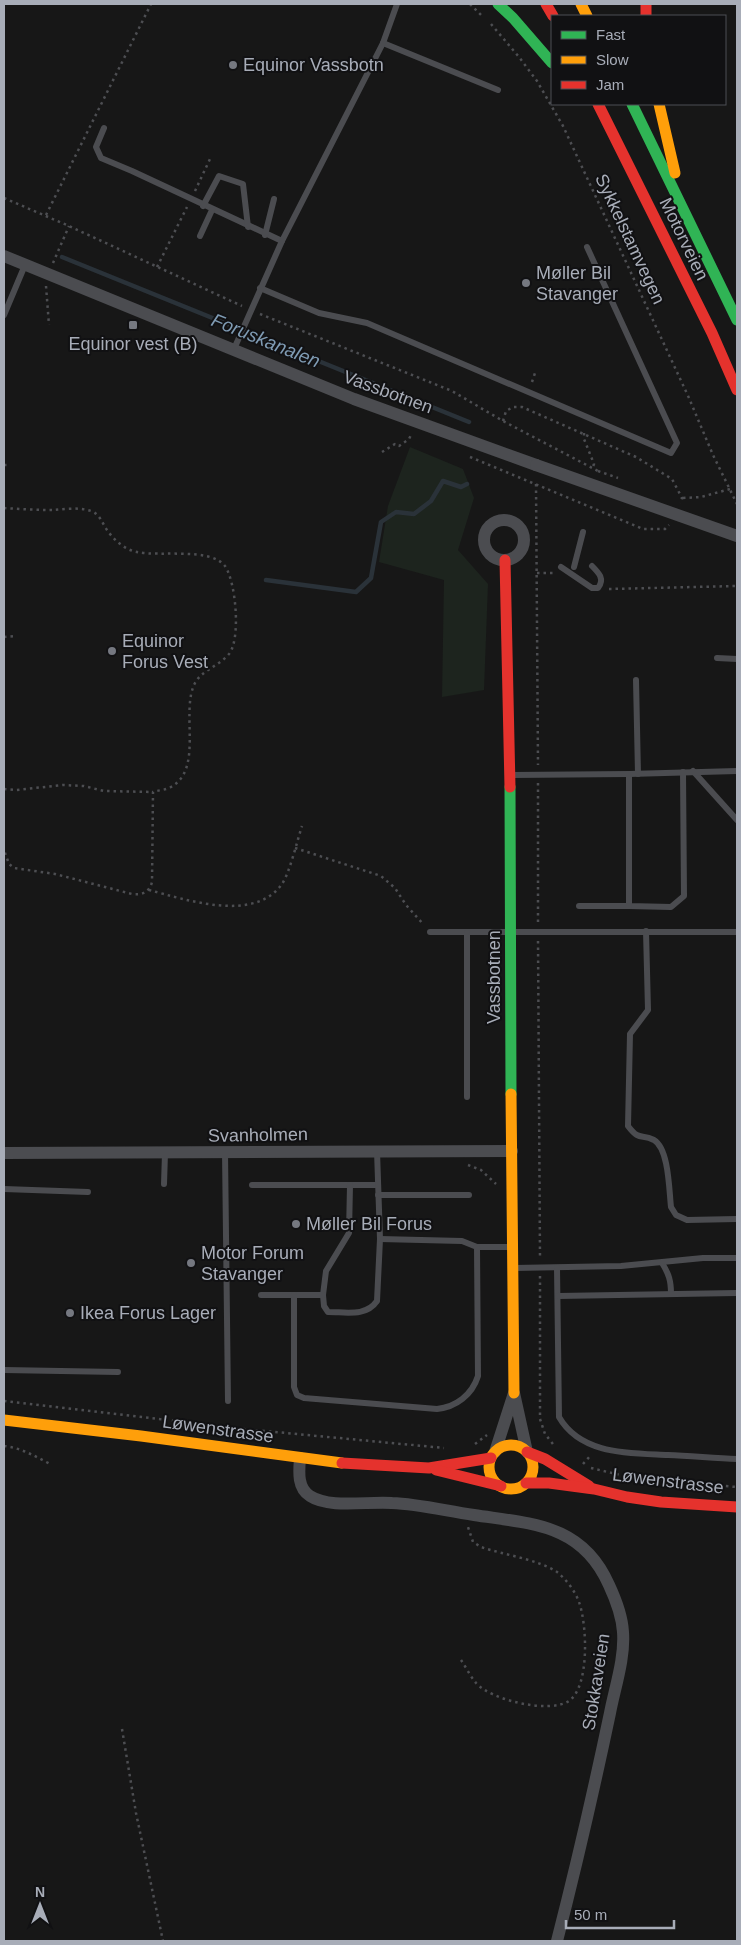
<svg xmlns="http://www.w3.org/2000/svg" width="741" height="1945" font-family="Arial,sans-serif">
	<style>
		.green { fill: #1d241e }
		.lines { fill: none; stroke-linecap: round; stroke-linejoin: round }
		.stream { stroke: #2a3239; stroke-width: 4.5 }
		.path { stroke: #4d4e52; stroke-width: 2.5; stroke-dasharray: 2.5 4; stroke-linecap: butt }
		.lane { stroke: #4b4c50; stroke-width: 6 }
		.street { stroke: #4b4c50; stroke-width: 12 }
		.fast { stroke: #30b455; stroke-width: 11 }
		.slow { stroke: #ff9f0a; stroke-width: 11 }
		.jam { stroke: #e5322d; stroke-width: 11 }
		.path-bridge { stroke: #4d4e52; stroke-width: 2.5; stroke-dasharray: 2.5 4; stroke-linecap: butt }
		.street-bridge { stroke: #4b4c50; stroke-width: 12 }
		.poi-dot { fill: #757880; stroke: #111113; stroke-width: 2 }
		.labels { text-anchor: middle; stroke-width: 4; stroke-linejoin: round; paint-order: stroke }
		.poi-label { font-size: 18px; fill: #a8adb8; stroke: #111113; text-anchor: start }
		.street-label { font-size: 18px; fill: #a8adb8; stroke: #111113 }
		.water-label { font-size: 19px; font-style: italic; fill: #7f9bb3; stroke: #111113 }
	</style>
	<rect width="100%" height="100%" fill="#171717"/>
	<path class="green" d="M410,447l53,22 11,29 -16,52 30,34 -4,106 -42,7 2,-117 -65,-18 9,-56z"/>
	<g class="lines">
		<g class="stream">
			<path d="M62,257l407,165"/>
			<path d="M266,580l90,12 15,-14 10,-56 15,-10 18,2 17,-13 12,-20 18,6 6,-3"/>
		</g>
		<g class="path">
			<path d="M470,4l13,13"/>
			<path d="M491,24l28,33 18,24 26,45 126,272 24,57 24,49"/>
			<path d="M195,191l15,-32"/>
			<path d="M4,198l65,28 173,80"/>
			<path d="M46,215l105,-211"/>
			<path d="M53,263l16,-37"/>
			<path d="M157,267l30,-60"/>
			<path d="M46,286l3,39"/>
			<path d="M260,314l192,77 51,30 95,50"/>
			<path d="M532,382l3,-9"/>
			<path d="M503,421l3,-10 7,-4h9l114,50 36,22 10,19 -2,5"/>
			<path d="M584,433v6l10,25 -2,5"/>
			<path d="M382,452l13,-8 4,2 10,-7 3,-6"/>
			<path d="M470,457l173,72h22l4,-4"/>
			<path d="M4,465h6"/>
			<path d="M536,484l2,281"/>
			<path d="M683,498l18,-1 29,-8"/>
			<path d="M4,508c16,1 33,2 49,2 12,-1 26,-3 38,1 9,3 11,12 16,19 7,10 18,20 30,22 22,5 73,-5 88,14 11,16 16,73 4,88 -10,12 -27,16 -34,29 -15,28 9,86 -24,104 -5,3 -12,3 -18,5l-1,90c-3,11 -10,13 -20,12l-77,-20 -41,-6 -5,-4 -5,-14"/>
			<path d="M537,573h16"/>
			<path d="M609,589l128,-3"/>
			<path d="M4,637l12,-1"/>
			<path d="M538,783v140"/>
			<path d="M4,789l12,1 47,-5 21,1 20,5 49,1"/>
			<path d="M295,848l86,28 14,12 11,17 18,20"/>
			<path d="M149,890c38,10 105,33 133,-6 8,-12 15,-43 20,-58"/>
			<path d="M538,941l2,317"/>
			<path d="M468,1165l13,5 15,14"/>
			<path d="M540,1276v143l5,15 8,10"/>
			<path d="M4,1401l240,28 200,19"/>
			<path d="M475,1444l12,-9"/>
			<path d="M4,1446c17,2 31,10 46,18"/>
			<path d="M583,1464l8,-9"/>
			<path d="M591,1468l46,11 100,8"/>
			<path d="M461,1660c5,7 9,16 15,23 15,17 73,31 93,18 21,-15 18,-77 10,-99 -4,-11 -13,-23 -22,-30 -20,-13 -53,-17 -76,-25l-8,-5 -5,-15"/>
			<path d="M122,1729l14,84 27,128"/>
		</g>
		<g class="lane">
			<path d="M383,43l115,47"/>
			<path d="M104,128l-8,19 5,11 31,13 150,70"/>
			<path d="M203,206l16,-30 24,8 5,43"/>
			<path d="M265,235l9,-36"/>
			<path d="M200,236l12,-26"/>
			<path d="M260,288l59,25 48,10 304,130 6,-10 -90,-196"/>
			<path d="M4,315l21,-50"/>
			<path d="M234,349l48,-108 101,-198 14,-39"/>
			<path d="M561,567l31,21h6c7,-9 1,-15 -6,-22"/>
			<path d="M574,567l9,-35"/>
			<path d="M717,658l20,1"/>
			<path d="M636,680l2,94"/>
			<path d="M693,771l44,49"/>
			<path d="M629,774v132l42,1 13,-11 -1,-124"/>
			<path d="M512,775l117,-1 108,-3"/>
			<path d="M579,906h50"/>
			<path d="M646,931l2,79 -18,24 -2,92c12,16 13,7 26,14 15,9 15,50 17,67l5,8 11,5 50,-1"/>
			<path d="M430,932h307"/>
			<path d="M467,933v164"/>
			<path d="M225,1152l3,249"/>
			<path d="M164,1184l1,-31"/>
			<path d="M252,1185h125"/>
			<path d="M350,1185l-1,48 -23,38 -3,24 1,11 4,6c18,0 38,5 49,-11l3,-62 -3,-88"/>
			<path d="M4,1189l84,3"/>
			<path d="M378,1195h91"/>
			<path d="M380,1239l82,2 15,6h33"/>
			<path d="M662,1263c7,11 9,18 9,31"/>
			<path d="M514,1268l107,-2 82,-8h34"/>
			<path d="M557,1268l2,149c22,38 70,36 109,38 23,1 46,3 69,4"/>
			<path d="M261,1295h62"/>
			<path d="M294,1295v92l3,8 7,3 133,11c19,-2 35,-14 41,-33l-1,-129"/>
			<path d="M558,1296l179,-3"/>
			<path d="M4,1370l114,2"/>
		</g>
		<g class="street">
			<path d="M4,256l350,143 182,66"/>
			<circle cx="504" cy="540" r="20"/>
			<path d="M4,1153l508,-2"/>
			<path d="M495,1452l19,-59 13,59"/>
			<path d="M300,1458c-1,13 -3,30 10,38 20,13 58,5 82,7 27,1 54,8 82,12 59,9 108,9 135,70 7,15 13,30 14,47 2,26 -8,55 -13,81 -16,76 -34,154 -53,228"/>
		</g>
		<g class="fast">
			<path d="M498,4l15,14 39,45"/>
			<path d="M632,104l105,216"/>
			<path d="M510,787l1,307"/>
		</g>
		<g class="slow">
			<path d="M581,4l6,12"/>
			<path d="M659,104l16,69"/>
			<path d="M511,1094l3,299"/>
			<path d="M4,1420l137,16 201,27"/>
			<circle cx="511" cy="1467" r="22"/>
		</g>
		<g class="jam">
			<path d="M546,4l7,12"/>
			<path d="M646,4v12"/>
			<path d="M598,104l114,229 25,57"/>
			<path d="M505,560l5,227"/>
			<path d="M527,1452l18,7 44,27"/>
			<path d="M342,1463l87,5 62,-10"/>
			<path d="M436,1470l65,16"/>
			<path d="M526,1483h23l45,6 33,8 34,5 76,5"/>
		</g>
		<path class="path-bridge" d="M598,471l20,7"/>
		<path class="street-bridge" d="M536,465l201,71"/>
	</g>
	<g class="poi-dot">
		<circle cx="233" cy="65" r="5"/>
		<circle cx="526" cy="283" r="5"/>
		<rect x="128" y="320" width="10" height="10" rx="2.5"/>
		<circle cx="112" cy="651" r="5"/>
		<circle cx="296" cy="1224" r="5"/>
		<circle cx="191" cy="1263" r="5"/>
		<circle cx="70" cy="1313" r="5"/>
	</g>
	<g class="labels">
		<g class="poi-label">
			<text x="243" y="71">Equinor Vassbotn</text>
			<text x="536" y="279">Møller Bil<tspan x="536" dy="21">Stavanger</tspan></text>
			<text x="133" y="350" text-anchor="middle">Equinor vest (B)</text>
			<text x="122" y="647">Equinor<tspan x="122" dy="21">Forus Vest</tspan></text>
			<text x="306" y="1230">Møller Bil Forus</text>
			<text x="201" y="1259">Motor Forum<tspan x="201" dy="21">Stavanger</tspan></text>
			<text x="80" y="1319">Ikea Forus Lager</text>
		</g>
		<g class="street-label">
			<text transform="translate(630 239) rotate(65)" y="6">Sykkelstamvegen</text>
			<text transform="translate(684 239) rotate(64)" y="6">Motorveien</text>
			<text transform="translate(388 392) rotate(20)" y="6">Vassbotnen</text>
			<text transform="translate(494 977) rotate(-90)" y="6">Vassbotnen</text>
			<text transform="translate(258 1135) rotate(-1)" y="6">Svanholmen</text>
			<text transform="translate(218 1429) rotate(8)" y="6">Løwenstrasse</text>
			<text transform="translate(668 1481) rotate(7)" y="6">Løwenstrasse</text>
			<text transform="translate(596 1682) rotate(-81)" y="6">Stokkaveien</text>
		</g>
		<g class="water-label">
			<text transform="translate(266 340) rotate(22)" y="7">Foruskanalen</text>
		</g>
	</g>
	<rect width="741" height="1945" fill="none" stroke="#a8adb8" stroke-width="10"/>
	<rect x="551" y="15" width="175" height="90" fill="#111113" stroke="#4d4f55"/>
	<rect x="561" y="31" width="25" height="8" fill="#30b455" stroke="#4d4f55"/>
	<text x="596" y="40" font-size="15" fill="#a8adb8">Fast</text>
	<rect x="561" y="56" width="25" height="8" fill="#ff9f0a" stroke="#4d4f55"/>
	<text x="596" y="65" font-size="15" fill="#a8adb8">Slow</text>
	<rect x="561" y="81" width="25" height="8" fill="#e5322d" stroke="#4d4f55"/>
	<text x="596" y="90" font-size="15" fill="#a8adb8">Jam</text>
	<g transform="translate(40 1905)" stroke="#111113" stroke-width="4" paint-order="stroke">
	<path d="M0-4L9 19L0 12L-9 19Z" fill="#a8adb8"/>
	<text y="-8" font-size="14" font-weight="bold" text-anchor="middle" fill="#a8adb8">N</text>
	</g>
	<path d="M566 1920v8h108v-8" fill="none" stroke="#a8adb8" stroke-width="2.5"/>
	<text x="574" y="1920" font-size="15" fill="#a8adb8" stroke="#111113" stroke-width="4" paint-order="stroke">50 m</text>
</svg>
